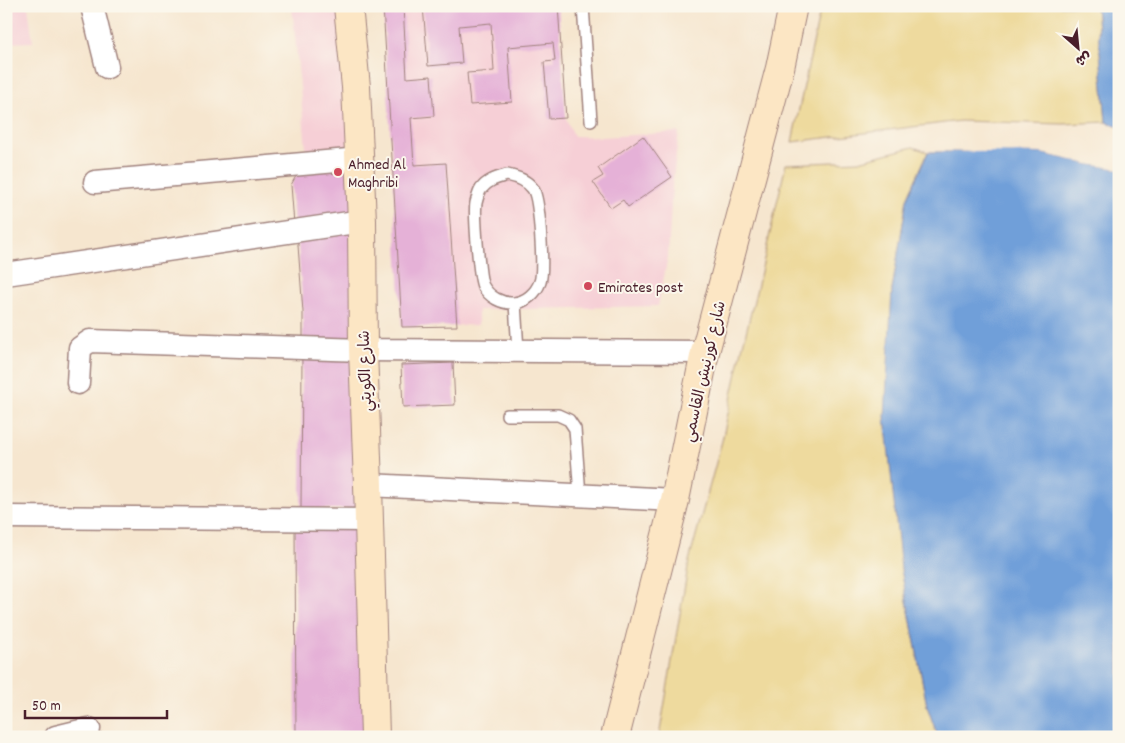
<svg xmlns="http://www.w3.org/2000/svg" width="1125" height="743" font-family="Dekko,'Playpen Sans Arabic',sans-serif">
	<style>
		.built { fill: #f6cfd6 }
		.sand { fill: #eeda9e; stroke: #9c7c64 }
		.water { fill: #6f9fd9; stroke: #5c5f82 }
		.pier { fill: #f6e6cf }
		.building { fill: #e5b1d7 }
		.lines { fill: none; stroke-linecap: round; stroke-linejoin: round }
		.lane-casing { stroke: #a0827d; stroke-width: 14 }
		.street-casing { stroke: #a0827d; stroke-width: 25 }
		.secondary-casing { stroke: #a0827d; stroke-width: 30 }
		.lane { stroke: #fff; stroke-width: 11 }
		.street { stroke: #fff; stroke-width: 22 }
		.secondary { stroke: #fce6c4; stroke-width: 28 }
		.poi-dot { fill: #d1495b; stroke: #fbf7ec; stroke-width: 2 }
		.labels { text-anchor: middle; stroke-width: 4; stroke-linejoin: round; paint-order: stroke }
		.poi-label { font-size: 16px; fill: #4a1f2b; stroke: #fbf7ec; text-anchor: start }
		.street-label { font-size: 16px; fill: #4a1f2b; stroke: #fbf7ec }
	</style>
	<rect width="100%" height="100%" fill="#fbf7ec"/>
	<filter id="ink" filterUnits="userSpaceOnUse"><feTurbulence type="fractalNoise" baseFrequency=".02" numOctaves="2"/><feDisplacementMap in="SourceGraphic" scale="10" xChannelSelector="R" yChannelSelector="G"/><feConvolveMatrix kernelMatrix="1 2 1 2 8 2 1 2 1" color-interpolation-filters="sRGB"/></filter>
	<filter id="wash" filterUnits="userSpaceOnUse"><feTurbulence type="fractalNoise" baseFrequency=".0096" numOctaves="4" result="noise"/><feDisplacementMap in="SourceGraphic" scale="20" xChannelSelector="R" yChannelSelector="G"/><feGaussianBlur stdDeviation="1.12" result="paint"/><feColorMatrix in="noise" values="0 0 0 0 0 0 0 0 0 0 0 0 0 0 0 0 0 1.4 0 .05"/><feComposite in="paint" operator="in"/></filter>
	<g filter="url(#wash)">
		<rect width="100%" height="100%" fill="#f6e6cf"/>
		<g class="built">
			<path d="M6,6h22l5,36 -27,1z"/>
			<path d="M292,6h54l11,148 -50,4z"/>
			<path d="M383,6h175l8,112 8,18 29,1 76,-5 -7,55 -4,70 -10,49 -180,4v15l-76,2z"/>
		</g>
		<g class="sand">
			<path d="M821,6h275l10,116 -43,2 -103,-3 -168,21z"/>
			<path d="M913,147l15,5 -21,47 -15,91 9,279 26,137 11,31h-279l30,-176 33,-120 21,-96 18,-73 25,-108 73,-3z"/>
		</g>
		<g class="water">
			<path d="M1096,6h23v121l-13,-5z"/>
			<path d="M985,151l56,2 47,11 31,5v568h-181l-11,-31 -26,-137 -16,-152 7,-127 15,-91 21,-47z"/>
		</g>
		<path class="pier" d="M984,148l58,3 47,11 30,4v3l-31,-5 -47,-11 -115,-2 2,-2z"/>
		<g id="blocks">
			<g class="building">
				<path d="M383,6h20l4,72 24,-2 3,40 -23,2 3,47 32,-2 11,163 -55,1z"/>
				<path d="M423,6h135l8,112 -17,1 -5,-57 11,-1 -2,-18 -45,4 4,55 -42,3 -3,-32 27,-2 -3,-48 -32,3 3,37 -34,3z"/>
				<path d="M643,136l29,41 -44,30 -5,-7 -12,8 -18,-26 10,-6 -5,-8z"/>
				<path d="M355,165l4,50 -65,9 -3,-39 9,-16z"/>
				<path d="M353,226l5,119 -55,-2v-31l-6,-80z"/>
				<path d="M360,355l-1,154h-58l1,-153z"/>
				<path d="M453,363l2,42 -52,2 -2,-42z"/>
				<path d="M295,524l66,1 4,212h-69z"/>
			</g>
		</g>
	</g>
	<g filter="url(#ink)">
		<use href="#blocks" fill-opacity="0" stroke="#a0827d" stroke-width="1"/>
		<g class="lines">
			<defs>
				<g id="lane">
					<path d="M583,6l8,115"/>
					<path d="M507,175c10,2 20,5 26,14 7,10 11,82 7,93 -4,11 -14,20 -26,21 -12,1 -25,-6 -31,-17 -4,-7 -9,-73 -7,-83 1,-4 3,-11 5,-14 7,-9 16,-11 26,-14z"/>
					<path d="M515,303l3,48"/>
					<path d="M507,415h51l11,5 6,9 5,66"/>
				</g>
				<g id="street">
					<path d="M92,6l15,61"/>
					<path d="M95,182l265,-23"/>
					<path d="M6,274l356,-53"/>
					<path d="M78,383l2,-35 10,-7 273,9 342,2"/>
					<path d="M368,485l307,15"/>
					<path d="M6,517l362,3"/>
					<path d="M56,737l33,-8"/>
				</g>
				<g id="secondary">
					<path d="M348,6l8,81 6,134 1,129 5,135 7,252"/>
					<path d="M615,737l60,-237 30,-148 75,-284 13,-62"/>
				</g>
			</defs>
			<use href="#lane" class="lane-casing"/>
			<use href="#street" class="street-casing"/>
			<use href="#secondary" class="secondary-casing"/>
			<use href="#lane" class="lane"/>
			<use href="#street" class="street"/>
			<use href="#secondary" class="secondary"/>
		</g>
	</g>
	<g class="poi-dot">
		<circle cx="338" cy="172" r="5"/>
		<circle cx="588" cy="286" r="5"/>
	</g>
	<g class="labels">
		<g class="poi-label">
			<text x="348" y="169">Ahmed Al<tspan x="348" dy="18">Maghribi</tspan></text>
			<text x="598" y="292">Emirates post</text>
		</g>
		<g class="street-label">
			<text transform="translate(364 371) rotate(-92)" y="6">شارع الكويتي</text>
			<text transform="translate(703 371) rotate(-77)" y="6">شارع كورنيش القاسمي</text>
		</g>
	</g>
	<rect width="1125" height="743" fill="none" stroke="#fbf7ec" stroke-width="25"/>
	<g transform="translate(1078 48) rotate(153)" stroke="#fbf7ec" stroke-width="4" paint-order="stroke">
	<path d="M0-4L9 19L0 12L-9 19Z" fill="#4a1f2b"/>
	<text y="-8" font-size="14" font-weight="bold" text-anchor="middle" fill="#4a1f2b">ش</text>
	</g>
	<path d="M25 710v8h142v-8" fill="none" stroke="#4a1f2b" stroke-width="2.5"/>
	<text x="32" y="710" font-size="15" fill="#4a1f2b" stroke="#fbf7ec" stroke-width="4" paint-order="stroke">50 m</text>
</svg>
